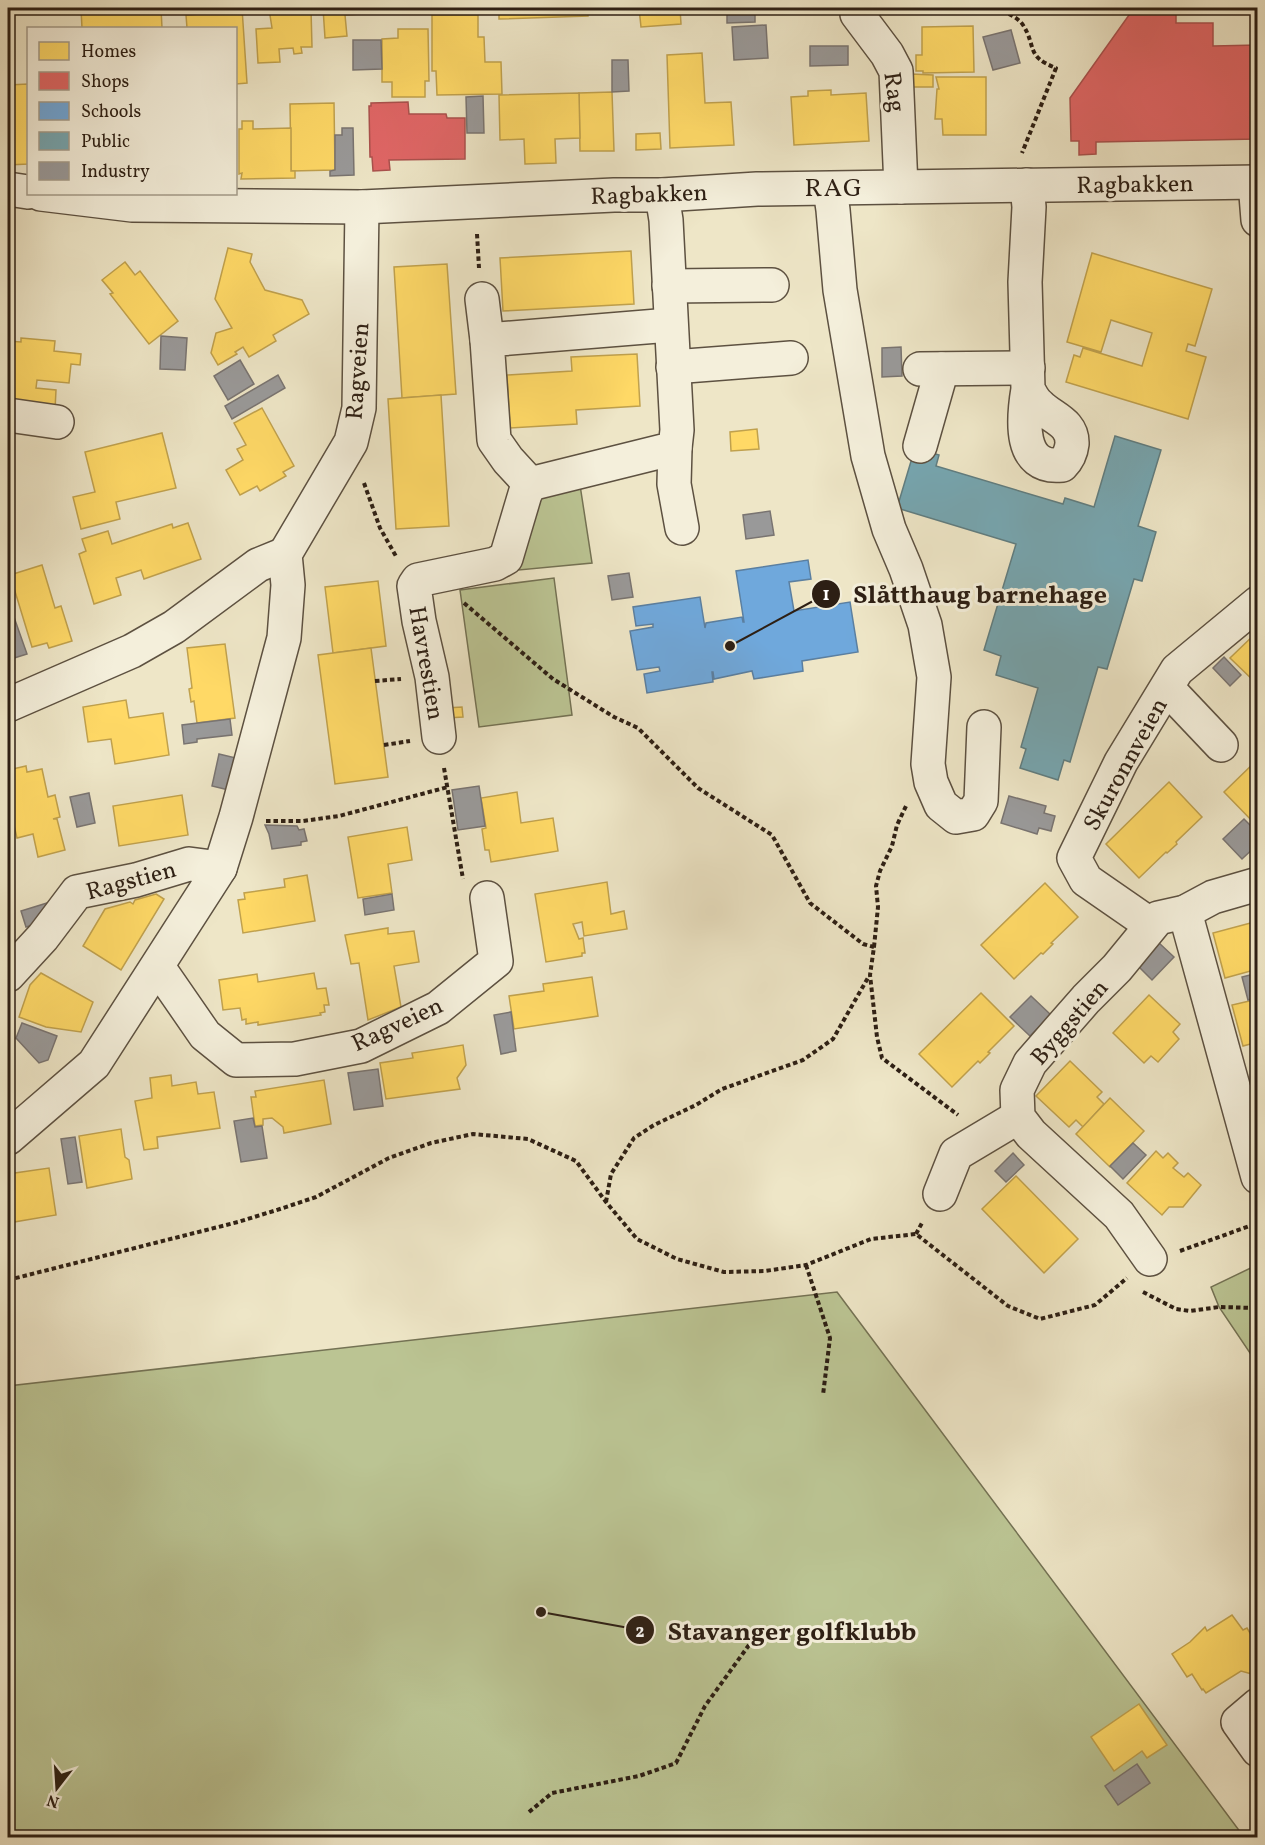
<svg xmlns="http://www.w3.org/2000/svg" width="1265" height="1845" font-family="Vollkorn,serif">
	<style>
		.green { fill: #bbc493; stroke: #747254; stroke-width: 1.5 }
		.homes { fill: #ffd966; stroke: #c0a14d; stroke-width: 1.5 }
		.shops { fill: #e06666; stroke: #aa514d; stroke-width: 1.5 }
		.schools { fill: #6fa8dc; stroke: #5b7fa0; stroke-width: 1.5 }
		.public { fill: #76a5af; stroke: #607d80; stroke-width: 1.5 }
		.industry { fill: #999; stroke: #797471; stroke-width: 1.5 }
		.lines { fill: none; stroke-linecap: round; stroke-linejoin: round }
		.minor-casing { stroke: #5d5141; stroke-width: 36 }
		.path { stroke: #2d1f14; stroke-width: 4; stroke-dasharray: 4.5 3; stroke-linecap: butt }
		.minor { stroke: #f4efdb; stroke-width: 33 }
		.labels { text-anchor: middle; stroke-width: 6; stroke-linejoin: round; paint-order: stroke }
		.street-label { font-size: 24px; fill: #2d1f14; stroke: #f4efdb }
		.neighbourhood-label { font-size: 26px; letter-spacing: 1.5px; fill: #2d1f14; stroke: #f4efdb }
		.leader { fill: none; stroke: #2d1f14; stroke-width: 2 }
		.callout-dot { fill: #2d1f14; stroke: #f4efdb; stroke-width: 2 }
		.mark-label { font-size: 18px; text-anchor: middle; font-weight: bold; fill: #fff }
		.callout-label { font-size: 26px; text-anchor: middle; font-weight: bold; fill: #2d1f14; stroke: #f4efdb; stroke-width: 6; stroke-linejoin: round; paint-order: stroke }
	</style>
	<rect width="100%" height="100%" fill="#eee6c7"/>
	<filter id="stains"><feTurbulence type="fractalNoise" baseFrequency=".00333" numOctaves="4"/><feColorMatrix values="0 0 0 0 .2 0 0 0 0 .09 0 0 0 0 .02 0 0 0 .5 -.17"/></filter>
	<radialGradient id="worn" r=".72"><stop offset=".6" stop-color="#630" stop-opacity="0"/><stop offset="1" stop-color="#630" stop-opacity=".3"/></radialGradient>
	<g class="green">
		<path d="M580,485l12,78 -73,7 12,-57 9,-18z"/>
		<path d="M554,578l18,137 -93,12 -19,-137z"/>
		<path d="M1257,1265l1,93 -4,1 -35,-52 -8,-20z"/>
		<path d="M837,1292l407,545h-1236v-451z"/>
	</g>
	<g class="homes">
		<path d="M108,8h53l1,20h-80l-1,-19 27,2z"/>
		<path d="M200,8h42l5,75 -11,1v-56h-49l-1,-13 15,-1z"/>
		<path d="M271,8l40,1 1,38h-11l1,6 -8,1 -1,-6 -14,1 1,13 -22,1 -2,-34 16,-1 -3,-19z"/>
		<path d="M323,8h39v6l-17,1 2,21 -22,2z"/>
		<path d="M499,8h116v5h-27v3l-89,3z"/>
		<path d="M639,8h41l1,16 -40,3z"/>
		<path d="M432,15h46v22h6l1,25h16l1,32 -65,1 -1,-24h-4z"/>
		<path d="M973,26l1,46 -51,1v-2h-7v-16h6v-28z"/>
		<path d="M398,29h30l1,52h-4v16h-33v-15h-10v-43l16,-1z"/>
		<path d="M702,53l3,50 26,-1 3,43 -64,3 -3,-93z"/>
		<path d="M911,74l22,1v12h-22z"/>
		<path d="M936,77h50v58h-43l-1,-16h-7l2,-30h2z"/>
		<path d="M28,84v80l-20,1v-80z"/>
		<path d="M831,90v5l35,-2 3,48 -75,4 -3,-48 17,-1v-5z"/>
		<path d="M612,92l2,59h-34l-1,-58z"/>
		<path d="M579,93l1,45 -25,1 1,24 -31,1 -1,-25 -24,1 -1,-45z"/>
		<path d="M334,103l1,67 -44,1 -1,-67z"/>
		<path d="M242,121h11v8l38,-1v43h4v7l-54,1 1,-6 -3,1v-45h3z"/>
		<path d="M660,133l1,16 -25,1v-16z"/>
		<path d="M228,248l24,6 -2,8 15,28 37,10 7,14 -36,21 3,6 -27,16 -6,-10 -8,5 2,2 -19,11 -7,-12 5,-20 16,-5 -17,-29z"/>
		<path d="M631,251l3,53 -131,7 -3,-53z"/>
		<path d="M1092,253l120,36 -17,57 -7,-2 -2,7 20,6 -18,62 -122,-37 8,-27 6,2 3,-9 59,18 10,-33 -41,-13 -10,32 -34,-10z"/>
		<path d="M125,262l10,13 5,-4 38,50 -29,23 -39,-50 3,-1 -11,-13z"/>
		<path d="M447,264l9,130 -54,4 -8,-131z"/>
		<path d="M21,338l34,3 -1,10 27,3 -1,11 -9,-1 -2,19 -32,-3 -1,8 20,2 -1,20 -47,-5 3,-28h-3v-36l13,1z"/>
		<path d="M637,354l3,52 -64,4 1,14 -67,4 -3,-53 65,-4 -1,-14z"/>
		<path d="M441,395l8,131 -53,3 -8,-130z"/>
		<path d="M262,408l32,58 -11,6 3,4 -26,15 -3,-5 -17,9 -14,-25 17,-10 -6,-11 9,-4 -12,-22z"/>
		<path d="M757,429l2,20 -28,2 -1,-19z"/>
		<path d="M162,433l14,55 -60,14 4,17 -39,10 -8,-32 22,-5 -10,-40z"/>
		<path d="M8,467h1l4,65h-5z"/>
		<path d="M188,523l13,36 -57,20 -3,-9 -25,8 5,17 -27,9 -15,-50 7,-3 -4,-12 26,-8 4,13 60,-20 1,4z"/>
		<path d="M42,565l13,43 6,-2 11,35 -23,7 -2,-5 -15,4 -22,-72z"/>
		<path d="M378,581l8,65 -53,7 -8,-66z"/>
		<path d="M1258,622v63l-28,-27 27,-26 -5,-5z"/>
		<path d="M225,644l10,74 -38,5 -3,-22 -3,1 -2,-13 3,-1 -5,-40z"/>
		<path d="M371,648l17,129 -53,7 -17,-129z"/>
		<path d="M126,700l3,18 34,-5 6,42 -54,9 -4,-25 -23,3 -5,-35z"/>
		<path d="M462,707l1,10 -16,1 -1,-10z"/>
		<path d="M1258,759v67h-1l-33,-34z"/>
		<path d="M26,766l1,6 15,-3 6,28 7,-2 5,22 -7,2h4l8,31 -27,7 -5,-23 -16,4 -9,-38v-30z"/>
		<path d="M1169,782l33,35 -26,25 1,2 -10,9 -1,-1 -27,26 -33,-34z"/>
		<path d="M517,792l4,31 32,-5 5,33 -67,11 -2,-12h-4l-3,-21 4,-1 -5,-30z"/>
		<path d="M182,795l6,40 -69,11 -6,-40z"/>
		<path d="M407,827l5,33 -24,4 4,29 -34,5 -10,-61z"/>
		<path d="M307,875l8,46 -72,12 -5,-33 7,-1 -1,-6 41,-6 -1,-8z"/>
		<path d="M607,882l4,32 13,-3 3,18 -43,7 -2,-14 -9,2 6,15 4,-1 2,15h-3v3l-36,6 -11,-68z"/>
		<path d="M1045,883l33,34 -27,26 2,1 -10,10 -2,-1 -27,26 -33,-34z"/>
		<path d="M156,894l8,5 -43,71 -38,-24 22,-37 25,-7 3,2 2,-4z"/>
		<path d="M1258,921v48l-33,9 -12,-45z"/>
		<path d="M388,928v6l26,-3 5,31 -25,4 7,41 -33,13 -9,-57 -8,1 -6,-29z"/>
		<path d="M41,973l52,29 -12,30 -35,-5 -27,-10 11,-32z"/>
		<path d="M314,973l3,16 9,-1 3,17h-5l1,7 -5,1 1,2 -63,10v-3l-12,2v-5l-4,1 -2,-12 -17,2 -4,-30 38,-6 1,8z"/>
		<path d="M592,977l6,39 -84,13 -5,-33 35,-5 -1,-7z"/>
		<path d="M981,993l33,33 -26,26 2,1 -10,10 -2,-2 -26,26 -33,-33z"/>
		<path d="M1149,995l31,29 -7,8 6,7 -21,23 -7,-6 -7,7 -31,-30z"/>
		<path d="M1258,999v43l-15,4 -11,-41z"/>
		<path d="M463,1045l3,20 -9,13 3,11 -74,10 -6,-36 33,-5 -1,-5z"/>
		<path d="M1070,1061l32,31 -5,5 7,7 -21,23 -7,-7 -7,7 -33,-31z"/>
		<path d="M1258,1070v27l-7,-25z"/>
		<path d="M171,1075l1,11 24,-4 2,12 16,-2 6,36 -63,9 1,11 -14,2 -9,-49 17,-3 -2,-20z"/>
		<path d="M324,1080l7,44 -47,9 -1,-6 -11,-9 -9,1v6l-8,1 -4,-29h5l-1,-6z"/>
		<path d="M1110,1098l34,33 -34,36 -34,-33z"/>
		<path d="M121,1129l4,28 4,3 3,19 -45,9 -8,-52z"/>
		<path d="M1156,1151l7,7 5,-5 10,10 -5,5 11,9 4,-4 13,12 -18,22h-14l-7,8 -35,-32z"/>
		<path d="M49,1168l7,47 -48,8v-49z"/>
		<path d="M1016,1176l62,63 -34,34 -62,-64z"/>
		<path d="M1232,1615l11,15 4,-2 11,18v10l-6,18 -11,-3 -35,22 -3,-4 -1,1 -10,-16 -5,3 -15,-23 18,-12 15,-15 2,4z"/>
		<path d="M1139,1704l28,41 -20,13 -5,-7 -28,20 -23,-34z"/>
	</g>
	<g class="shops">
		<path d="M1134,8h42v15h37v23l45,-1v94l-162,3v12l-17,1v-14h-8l-1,-43z"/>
		<path d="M408,102l1,12h37l1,4h18v41l-76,1 1,10 -17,1 -1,-14h-2l-1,-51h2v-3z"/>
	</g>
	<path class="schools" d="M808,560l3,19 -22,3 5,29 56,-9 8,50 -56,9 1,10 -49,8 -2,-8 -38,8 -1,-7h-1l1,10 -66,11 -3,-19 16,-3 -1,-4 -22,3 -7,-39 23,-4v-3l-17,2 -3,-19 67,-10 5,31 1,-5 36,-6 1,5h1l-8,-51z"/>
	<path class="public" d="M1115,436l46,14 -23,76 18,6 -14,49 -8,-2 -27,90 -9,-2 -28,95 -6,-2 -6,20 -38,-12 6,-19 -5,-2 17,-59 -42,-13 5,-19 -17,-6 32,-106 -119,-36 18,-60 24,7 -3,11 127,38 2,-6 29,9z"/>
	<g class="industry">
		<path d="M727,8h28v14l-28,1z"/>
		<path d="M766,25l2,33 -34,2 -2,-33z"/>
		<path d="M1011,30l9,33 -27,7 -10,-33z"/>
		<path d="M353,40h28l1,29 -29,1z"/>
		<path d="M810,46h38v19l-38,1z"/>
		<path d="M612,60h16l1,31 -17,1z"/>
		<path d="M483,96l1,37h-17l-1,-36z"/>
		<path d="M342,128h11l1,47 -24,1v-5l5,-1v-35h7z"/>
		<path d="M161,336l26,2 -2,32 -25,-1z"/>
		<path d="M901,347l1,29 -20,1v-29z"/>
		<path d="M240,360l14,24 -26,16 -14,-24z"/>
		<path d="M278,375l7,13 -53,31 -7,-13z"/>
		<path d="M770,511l4,24 -28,4 -3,-24z"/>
		<path d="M629,573l4,24 -21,3 -4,-24z"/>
		<path d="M9,603l18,51 -16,5 -3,-13v-42z"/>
		<path d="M1224,657l17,18 -11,11 -17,-18z"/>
		<path d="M230,719l2,16 -35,4v3l-13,2 -2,-19z"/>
		<path d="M219,754l21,5 -7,32 -21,-5z"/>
		<path d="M479,786l6,40 -27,4 -6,-40z"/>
		<path d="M89,793l6,30 -18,4 -7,-30z"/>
		<path d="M1009,796l37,10 -2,7 11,3 -4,15 -12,-3 -2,6 -36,-11z"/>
		<path d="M1244,819l14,14v11l-16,15 -19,-20z"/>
		<path d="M265,825l32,1 2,4 5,-1 3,12 -6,1v3l-29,4 -3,-15z"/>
		<path d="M392,894l2,16 -29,5 -2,-16z"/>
		<path d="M47,903l5,16 -26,8 -5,-16z"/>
		<path d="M1158,942l16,15 -22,23 -15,-15z"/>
		<path d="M1258,973v24l-10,3 -6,-23z"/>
		<path d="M1031,996l20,19 -21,21 -20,-19z"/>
		<path d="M511,1012l5,39 -15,3 -7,-39z"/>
		<path d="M22,1023l35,13 -9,24 -9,3 -23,-25z"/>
		<path d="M378,1069l5,37 -29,4 -6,-37z"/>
		<path d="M253,1118l2,9 7,-1 5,32 -26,4 -7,-41z"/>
		<path d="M75,1137l7,45 -14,2 -7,-45z"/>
		<path d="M1133,1143l13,12 -23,24 -13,-13z"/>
		<path d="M1013,1153l11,12 -18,17 -11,-11z"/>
		<path d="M1137,1764l13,19 -32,22 -13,-19z"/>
	</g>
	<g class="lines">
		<defs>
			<g id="minor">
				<path d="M857,8v6l30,40 9,17 5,116"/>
				<path d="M1255,182l3,38"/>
				<path d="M1027,185l2,22 -4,75 3,107c-5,30 -10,81 34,76 6,-6 9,-12 10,-21 1,-22 -21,-26 -33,-39 -5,-4 -8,-10 -11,-16"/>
				<path d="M8,189l20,3"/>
				<path d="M830,189l3,21 7,80 28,166 21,73 17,40 19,56 9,52 -6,87 3,18 10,23 15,12 17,-3 8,-13 3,-74"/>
				<path d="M41,194l91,11 230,2 252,-12h48l95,-6 501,-7"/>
				<path d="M669,286l103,-1"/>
				<path d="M482,299l5,41"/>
				<path d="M673,367l118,-9"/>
				<path d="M920,369l108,-1"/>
				<path d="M8,415l49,7"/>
				<path d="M920,446l22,-77"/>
				<path d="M675,448l-1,36 8,44"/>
				<path d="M530,484l-22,-24 -14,-20 -7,-100 183,-15"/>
				<path d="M1167,688l54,57"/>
				<path d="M8,705l124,-54 42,-24 84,-62 27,-11"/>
				<path d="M439,737l-7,-60 -13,-56 -5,-35 4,-6 77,-16 11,-6 19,-64 5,-10 145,-36 2,-18 -11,-210 -4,-25"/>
				<path d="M1185,912l73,265"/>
				<path d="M1151,925l-65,-45 -12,-22 47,-96 56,-92 81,-67"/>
				<path d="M158,967l47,68 31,25 59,-1 66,-13 77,-38 58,-47 -9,-63"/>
				<path d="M8,975l35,-38 34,-45 59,-12 53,-16 31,4"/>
				<path d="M8,1138l86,-74 126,-196 16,-51 48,-179 4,-53 -3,-31 66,-112 8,-34 3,-201"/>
				<path d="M940,1194l16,-40 62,-37"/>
				<path d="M1150,1259l-31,-44 -88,-81 -13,-17 -1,-27 13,-27 56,-64 31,-31 41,-50 27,-6 28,-15 45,-13"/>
				<path d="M1258,1705l-20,17 20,28"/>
			</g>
		</defs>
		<use href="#minor" class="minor-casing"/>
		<g class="path">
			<path d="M995,8c9,4 22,8 28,17 14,22 2,31 33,43l-34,85"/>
			<path d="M477,234l2,34"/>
			<path d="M364,483l16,45 17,30"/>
			<path d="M464,603l89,76 61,38 24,11 60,60 74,47 38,68 53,41 11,3 -4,28 7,62 5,21 76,57"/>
			<path d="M375,681l26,-2"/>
			<path d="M384,745l26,-4"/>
			<path d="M444,768l19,111"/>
			<path d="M266,821h37l36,-5 109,-29"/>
			<path d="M874,947l4,-40 -2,-21 4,-15 12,-25 5,-21 10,-21"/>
			<path d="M606,1202l5,-28 23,-36 20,-13 42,-20 26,-16 81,-29 30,-21 36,-63"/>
			<path d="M916,1234l7,-13"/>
			<path d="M1180,1251l78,-28"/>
			<path d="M806,1265l24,73 -7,57"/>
			<path d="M8,1280l230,-58 42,-13 36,-12 73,-39 42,-15 42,-9 55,5 48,22 30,41 31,37 40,20 47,13 41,-1 41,-6 65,-26 45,-5 92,72 32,13 55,-14 32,-27"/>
			<path d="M1143,1292l33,17 14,2 29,-4 39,1"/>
			<path d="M529,1812l23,-19 87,-17 37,-13 29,-57 44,-61"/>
		</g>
		<use href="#minor" class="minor"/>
	</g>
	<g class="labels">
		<g class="street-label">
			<text transform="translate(895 92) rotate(82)" y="8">Rag</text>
			<text transform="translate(1135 184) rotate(-1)" y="8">Ragbakken</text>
			<text transform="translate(649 194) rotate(-2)" y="8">Ragbakken</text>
			<text transform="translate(357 371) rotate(-86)" y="8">Ragveien</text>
			<text transform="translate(427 663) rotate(80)" y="8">Havrestien</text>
			<text transform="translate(1125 764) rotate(-61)" y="8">Skuronnveien</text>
			<text transform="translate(131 880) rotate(-15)" y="8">Ragstien</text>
			<text transform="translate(1069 1022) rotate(-49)" y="8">Byggstien</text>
			<text transform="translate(397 1024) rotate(-25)" y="8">Ragveien</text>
		</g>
		<g class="neighbourhood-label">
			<text x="834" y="196">RAG</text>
		</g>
	</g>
	<path class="leader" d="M730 646L826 594M541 1612L640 1630"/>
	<g class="callout-dot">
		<circle cx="730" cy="646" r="6"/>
		<circle cx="541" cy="1612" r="6"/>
		<circle cx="826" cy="594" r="15"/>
		<circle cx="640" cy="1630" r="15"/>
	</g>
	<g class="mark-label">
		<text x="826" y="600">1</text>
		<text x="640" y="1637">2</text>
	</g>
	<g class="callout-label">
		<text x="980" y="603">Slåtthaug barnehage</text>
		<text x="792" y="1640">Stavanger golfklubb</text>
	</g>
	<rect width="1265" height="1845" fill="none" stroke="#eee6c7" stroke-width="30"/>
	<rect x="9" y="9" width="1247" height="1827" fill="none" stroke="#2d1f14" stroke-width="3"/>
	<rect x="15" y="15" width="1235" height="1815" fill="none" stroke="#2d1f14" stroke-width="1.5"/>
	<rect x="27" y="27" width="210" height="168" fill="#f4efdb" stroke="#a49c8b" stroke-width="1.5"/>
	<rect x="39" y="42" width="30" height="18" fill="#ffd966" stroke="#a49c8b" stroke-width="1.5"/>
	<text x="81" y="57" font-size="18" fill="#2d1f14">Homes</text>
	<rect x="39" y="72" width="30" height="18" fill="#e06666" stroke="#a49c8b" stroke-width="1.5"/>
	<text x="81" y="87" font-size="18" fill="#2d1f14">Shops</text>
	<rect x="39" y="102" width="30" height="18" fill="#6fa8dc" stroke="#a49c8b" stroke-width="1.5"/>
	<text x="81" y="117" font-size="18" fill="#2d1f14">Schools</text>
	<rect x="39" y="132" width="30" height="18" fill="#76a5af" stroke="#a49c8b" stroke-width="1.5"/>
	<text x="81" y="147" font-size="18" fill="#2d1f14">Public</text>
	<rect x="39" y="162" width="30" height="18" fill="#999999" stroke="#a49c8b" stroke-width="1.5"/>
	<text x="81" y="177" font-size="18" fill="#2d1f14">Industry</text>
	<g transform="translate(57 1788) rotate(197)" stroke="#f4efdb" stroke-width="4.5" paint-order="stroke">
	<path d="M0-4.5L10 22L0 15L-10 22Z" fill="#2d1f14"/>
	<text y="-9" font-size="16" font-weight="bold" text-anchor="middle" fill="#2d1f14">N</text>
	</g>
	<rect width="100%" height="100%" filter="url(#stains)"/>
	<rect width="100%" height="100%" fill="url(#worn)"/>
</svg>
